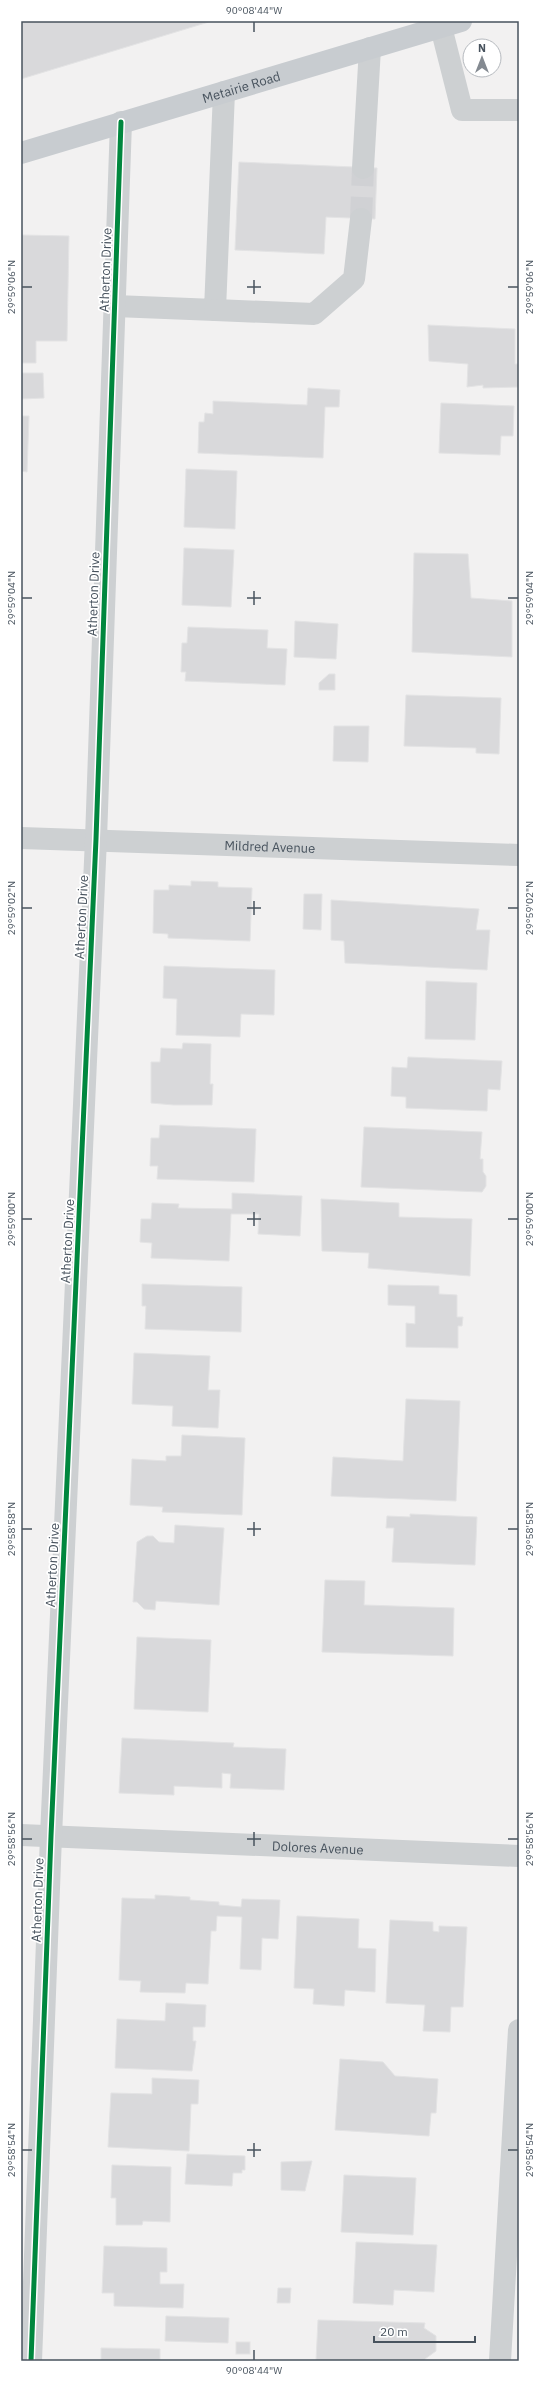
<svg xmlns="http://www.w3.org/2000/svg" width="540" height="2382" font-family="'IBM Plex Sans',sans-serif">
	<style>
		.building { fill: #d9d9db; stroke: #e3e3e4 }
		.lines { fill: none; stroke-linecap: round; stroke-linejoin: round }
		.minor-tunnel { stroke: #d0d1d4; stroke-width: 22; stroke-dasharray: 22 11; stroke-linecap: butt }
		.minor { stroke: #cdd0d2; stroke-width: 22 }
		.major { stroke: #c8ccd0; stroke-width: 22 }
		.cycleway-casing { stroke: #fff; stroke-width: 8 }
		.cycleway { stroke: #00873e; stroke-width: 5 }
		.ticks { fill: none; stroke: #48535e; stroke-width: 1.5 }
		.labels { text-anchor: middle; stroke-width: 3.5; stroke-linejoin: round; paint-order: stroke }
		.street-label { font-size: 13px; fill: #48535e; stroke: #fff }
		.neatline { fill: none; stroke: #48535e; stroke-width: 1.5 }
		.ticks-label { font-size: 10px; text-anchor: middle; fill: #48535e }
	</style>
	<rect width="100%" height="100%" fill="#f2f1f1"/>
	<g class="building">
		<path d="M21,21h191l-191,58z"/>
		<path d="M239,162l138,6 -2,51 -49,-2 -2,37 -89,-4z"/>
		<path d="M21,235l48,1 -2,105h-31v22h-15z"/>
		<path d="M428,325l87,4v35h4v23l-36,1v-3l-16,2 1,-23 -39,-3z"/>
		<path d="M21,373h22l1,25 -23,1z"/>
		<path d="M308,388l32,2 -1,17h-14l-2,51 -125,-5 1,-31h5l1,-9 8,1v-13l94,4z"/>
		<path d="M441,403l73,3 -1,30h-12l-1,19 -61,-2z"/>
		<path d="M21,416h8l-2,56 -6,-1z"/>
		<path d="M186,469l51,2 -2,58 -51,-2z"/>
		<path d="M184,548l50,2 -3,57 -49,-2z"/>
		<path d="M414,553l54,1 3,44 41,3v56l-100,-5z"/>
		<path d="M295,621l43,3 -2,35 -42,-2z"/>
		<path d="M188,627l80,3 -1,18 20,1 -2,36 -100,-4 1,-9h-5l1,-29h5z"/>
		<path d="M329,674h6v16h-16v-7z"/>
		<path d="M406,695l95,3 -2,56 -23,-1v-5l-72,-2z"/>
		<path d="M334,726h35l-1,36 -35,-1z"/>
		<path d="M191,881l27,1v5l34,1 -2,53 -82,-3v-4l-15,-1 1,-43h15v-5l22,1z"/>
		<path d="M304,894h18l-1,36 -18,-1z"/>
		<path d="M331,900l148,9 -3,21h14l-3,40 -142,-7 -1,-22 -13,-1z"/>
		<path d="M164,966l111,4 -1,45 -33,-1 -1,23 -64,-2 1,-36 -14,-1z"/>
		<path d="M426,981l51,2 -2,57 -50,-1z"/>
		<path d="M183,1043l28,1 -1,40h3l-1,21h-38l-23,-2v-41h9l1,-14 21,1z"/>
		<path d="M408,1057l94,4 -2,29 -12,-1 -1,22 -81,-3v-11l-15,-1 1,-29 15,1z"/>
		<path d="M160,1125l96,4 -2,53 -97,-3 1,-13h-8l1,-28h8z"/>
		<path d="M364,1127l118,5 -2,27h3v13l3,4v10l-4,6 -121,-5z"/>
		<path d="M232,1193l70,3 -2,40 -42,-2 1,-20h-28l-2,47 -78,-3 1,-15 -12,-1 1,-23h10l1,-16 27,1 -1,4 54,1z"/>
		<path d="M321,1199l78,4v14l73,2 -2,57 -102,-8 1,-15 -47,-2z"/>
		<path d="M142,1284l100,3 -1,45 -96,-3 1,-23h-4z"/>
		<path d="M388,1285l51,1v8l18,1v22h6l-1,9h-4v22l-52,-1v-24l9,1v-18l-27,-1z"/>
		<path d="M134,1353l76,3 -2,34h12l-2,38 -46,-2 1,-20 -41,-2z"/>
		<path d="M406,1399l54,2 -4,100 -125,-5 2,-39 70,4z"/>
		<path d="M182,1435l63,3 -3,77 -80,-3 1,-5 -33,-2 2,-46 34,2v-5h15z"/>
		<path d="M410,1514l67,3 -2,48 -83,-3 2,-34h-8l1,-12 23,1z"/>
		<path d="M175,1525l49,3 -5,77 -63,-4 -1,9 -11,-1 -7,-7h-4l4,-60 10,-6h6l6,6 15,1z"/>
		<path d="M325,1580l40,1 -1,24 90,3 -1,48 -131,-4z"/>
		<path d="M137,1637l74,3 -3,72 -74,-3z"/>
		<path d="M122,1738l112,5 -1,4 53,2 -2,41 -54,-2 1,-14 -9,-1v15l-48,-2v9l-55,-2z"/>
		<path d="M155,1895l35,2v3l29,2v3l22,2 1,-8 38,1 -2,39 -16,-1 -1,32 -21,-1 2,-52 -25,-1 -1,15h-5l-3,53 -22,-1 -1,10 -45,-1 1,-11 -22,-1 3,-82 33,1z"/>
		<path d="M297,1916l62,3 -1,29 18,1 -1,43 -30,-2 -1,16 -31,-2 1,-15 -20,-1z"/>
		<path d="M390,1920l43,2v9l6,1v-6l28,1 -4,80h-12l-1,25 -27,-1 2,-26 -39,-2z"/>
		<path d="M166,2003l40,2 -1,22h-12v14h3l-4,30 -77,-3 2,-49 48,2z"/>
		<path d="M340,2059l43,3 12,14 43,3 -2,34h-5l-2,23 -94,-6z"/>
		<path d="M152,2078l47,2 -1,24h-7l-2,47 -81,-4 3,-54 41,1z"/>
		<path d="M187,2154l58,2v14h-3v3h-9l-1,13 -47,-2z"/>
		<path d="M312,2161l-7,30 -24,-1v-28z"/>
		<path d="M112,2165l59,2 -1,55 -27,-1 -1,4h-26v-27h-5z"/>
		<path d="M344,2175l72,3 -3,57 -72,-3z"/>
		<path d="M356,2242l81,3 -3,47 -40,-2 -1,15 -40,-2z"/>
		<path d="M104,2246l63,2v24h-7v12h24l-1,24 -69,-2v-13h-12z"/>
		<path d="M278,2288h13l-1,15h-13z"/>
		<path d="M166,2316l63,2 -1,25 -63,-2z"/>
		<path d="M318,2320l107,3 -1,5 12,8v15l-11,8v2h-109z"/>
		<rect x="236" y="2342" width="14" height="12"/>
		<path d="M101,2348l59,1v12h-59z"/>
	</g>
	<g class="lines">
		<path class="minor-tunnel" d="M361,219l2,-51"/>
		<g class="minor">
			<path d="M441,27l21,83h57"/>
			<path d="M363,168l7,-120"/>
			<path d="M115,306l100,4 9,-218"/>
			<path d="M215,310l99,4 40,-35 7,-60"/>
			<path id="s1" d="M21,838l498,17"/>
			<path id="s2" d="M21,1835l498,21"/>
			<path d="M31,2361l20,-525 45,-997 25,-717"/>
			<path d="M500,2361l19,-331"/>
		</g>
		<path class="major" id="s3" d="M21,153l440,-132"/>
		<defs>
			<path id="cycleway" d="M31,2361l20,-525 45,-997 25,-717"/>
		</defs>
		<use href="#cycleway" class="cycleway-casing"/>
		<use href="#cycleway" class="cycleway"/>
	</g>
	<path class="ticks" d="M254,22v10M254,280v14M22,287h10M247,287h14M508,287h10M254,591v14M22,598h10M247,598h14M508,598h10M254,901v14M22,908h10M247,908h14M508,908h10M254,1212v14M22,1219h10M247,1219h14M508,1219h10M254,1522v14M22,1529h10M247,1529h14M508,1529h10M254,1832v14M22,1839h10M247,1839h14M508,1839h10M254,2143v14M22,2150h10M247,2150h14M508,2150h10M254,2350v10"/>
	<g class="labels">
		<g class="street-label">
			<text dy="5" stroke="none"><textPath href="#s3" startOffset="230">Metairie Road</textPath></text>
			<text transform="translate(105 270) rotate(-88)" y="5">Atherton Drive</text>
			<text transform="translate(93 594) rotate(-88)" y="5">Atherton Drive</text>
			<text dy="5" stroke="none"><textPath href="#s1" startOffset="249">Mildred Avenue</textPath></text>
			<text transform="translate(81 917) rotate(-87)" y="5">Atherton Drive</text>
			<text transform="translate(67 1241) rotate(-87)" y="5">Atherton Drive</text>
			<text transform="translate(52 1565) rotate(-87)" y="5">Atherton Drive</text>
			<text dy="5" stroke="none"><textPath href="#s2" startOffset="297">Dolores Avenue</textPath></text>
			<text transform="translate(37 1900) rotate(-88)" y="5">Atherton Drive</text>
		</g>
	</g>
	<rect width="540" height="2382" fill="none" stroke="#ffffff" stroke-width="44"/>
	<g transform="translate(482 58)"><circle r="19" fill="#ffffff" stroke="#b6babf"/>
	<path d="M0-3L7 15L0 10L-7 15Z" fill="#848a91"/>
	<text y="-6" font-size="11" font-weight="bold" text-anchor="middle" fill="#48535e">N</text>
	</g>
	<path d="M374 2336v6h101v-6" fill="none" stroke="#48535e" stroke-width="2"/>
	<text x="380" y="2336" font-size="12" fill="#48535e" stroke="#ffffff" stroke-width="3" paint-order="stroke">20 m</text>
	<rect x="22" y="22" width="496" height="2338" class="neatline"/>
	<g class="ticks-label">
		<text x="254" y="14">90°08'44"W</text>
		<text transform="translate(11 287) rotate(-90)" y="4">29°59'06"N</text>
		<text transform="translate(529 287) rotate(-90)" y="4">29°59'06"N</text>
		<text transform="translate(11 598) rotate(-90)" y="4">29°59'04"N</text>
		<text transform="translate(529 598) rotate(-90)" y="4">29°59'04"N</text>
		<text transform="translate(11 908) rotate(-90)" y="4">29°59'02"N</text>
		<text transform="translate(529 908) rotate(-90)" y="4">29°59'02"N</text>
		<text transform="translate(11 1219) rotate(-90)" y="4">29°59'00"N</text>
		<text transform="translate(529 1219) rotate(-90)" y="4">29°59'00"N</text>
		<text transform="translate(11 1529) rotate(-90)" y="4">29°58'58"N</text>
		<text transform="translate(529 1529) rotate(-90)" y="4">29°58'58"N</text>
		<text transform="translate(11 1839) rotate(-90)" y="4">29°58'56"N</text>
		<text transform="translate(529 1839) rotate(-90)" y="4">29°58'56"N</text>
		<text transform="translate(11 2150) rotate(-90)" y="4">29°58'54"N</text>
		<text transform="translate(529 2150) rotate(-90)" y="4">29°58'54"N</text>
		<text x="254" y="2374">90°08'44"W</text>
	</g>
</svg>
